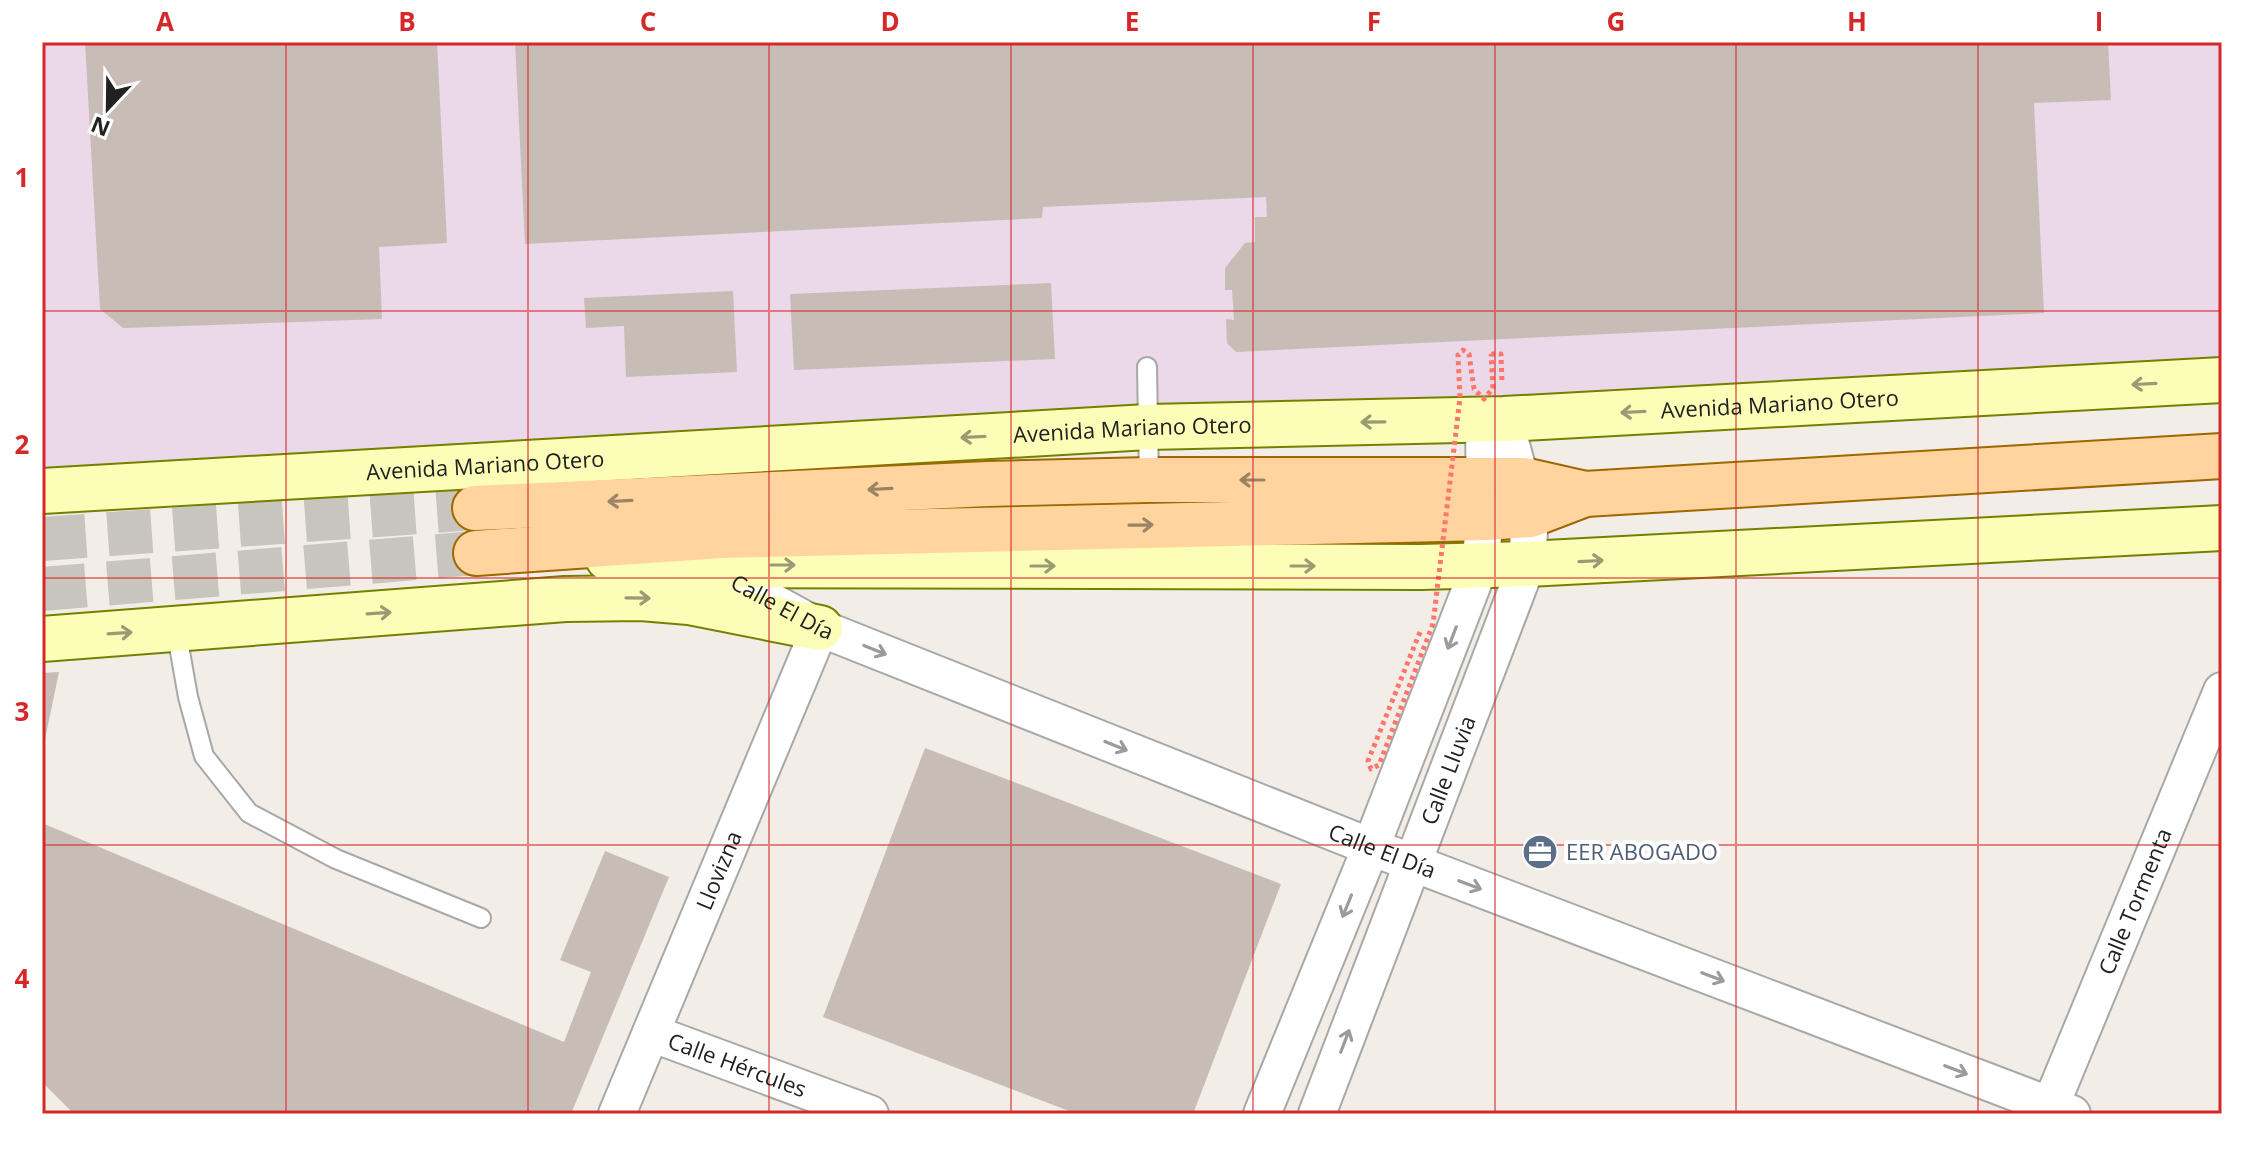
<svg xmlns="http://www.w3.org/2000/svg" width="2264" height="1156" font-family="'Open Sans',sans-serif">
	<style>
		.industrial { fill: #ebd8e8 }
		.building { fill: #c7bdb6 }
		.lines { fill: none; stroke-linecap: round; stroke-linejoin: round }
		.primary-tunnel { stroke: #c8c5bf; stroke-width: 44; stroke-dasharray: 44 22; stroke-linecap: butt }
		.lane-casing { stroke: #a8a8a8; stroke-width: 22 }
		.street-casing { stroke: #a8a8a8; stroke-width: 40 }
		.secondary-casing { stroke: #748000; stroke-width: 48 }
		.primary-casing { stroke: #9e6700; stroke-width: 48 }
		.path { stroke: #ff776b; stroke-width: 5; stroke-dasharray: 4 4; stroke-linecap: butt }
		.lane { stroke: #fff; stroke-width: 18 }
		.street { stroke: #fff; stroke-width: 36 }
		.secondary { stroke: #fcfeb8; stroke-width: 44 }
		.primary { stroke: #ffd49f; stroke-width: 44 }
		.path-bridge { stroke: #ff776b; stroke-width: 5; stroke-dasharray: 4 4; stroke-linecap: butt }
		.oneway { stroke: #999b74 }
		.oneway2 { stroke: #9b8366 }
		.oneway3 { stroke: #9b9b9b }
		.grid { fill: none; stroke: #d62828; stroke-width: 2; stroke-opacity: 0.55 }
		.labels { text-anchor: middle; stroke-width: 8; stroke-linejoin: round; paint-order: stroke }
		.street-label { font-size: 22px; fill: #212121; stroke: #fff }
		.service-label { font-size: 22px; fill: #4e5e75; stroke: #fff; text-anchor: start }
		.neatline { fill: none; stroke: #d62828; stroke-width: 3 }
		.grid-label { font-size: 26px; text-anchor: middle; font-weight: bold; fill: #d62828 }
	</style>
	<rect width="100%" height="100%" fill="#f2eee7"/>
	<path class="industrial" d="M42,42h2180v326l-2180,106z"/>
	<g class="building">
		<path d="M85,42h352l10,201 -68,4 3,72 -259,9 -23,-19z"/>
		<path d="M515,42h1593l3,58 -77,3 10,210 -808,39 -9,-9 -1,-24 8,1 -2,-30h-7v-22l20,-25 10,-1v-25h12l-1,-20 -223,10 -1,11 -517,26z"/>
		<path d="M1051,283l4,76 -261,11 -4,-76z"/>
		<path d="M733,291l4,81 -111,5 -2,-51 -38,2 -2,-30z"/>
		<path d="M59,672l-16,77h-1v-76z"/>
		<path d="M925,748l356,136 -88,230h-116l-254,-97z"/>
		<path d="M42,823l522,219 27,-70 -31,-12 45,-109 64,26 -98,237h-497l-32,-32z"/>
	</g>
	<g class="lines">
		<g class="primary-tunnel">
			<path d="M42,539l433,-31"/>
			<path d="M42,589l434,-36"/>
		</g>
		<defs>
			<g id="lane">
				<path d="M1147,367l2,113"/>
				<path d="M176,629l12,68 16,59 45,57 87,46 145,59"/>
			</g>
			<g id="street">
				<path id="s1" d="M705,565l115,63 551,219 701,267"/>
				<path id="s2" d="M651,1033l219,81"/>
				<path id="s3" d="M617,1114l203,-486"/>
				<path d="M1262,1114l109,-267 109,-282 5,-47 -1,-99"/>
				<path id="s4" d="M1317,1114l210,-550 3,-49 -26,-96"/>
				<path id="s5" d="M2047,1114l175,-423"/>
			</g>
			<g id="secondary">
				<path id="s6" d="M42,491l1106,-64 356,-8 718,-39"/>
				<path d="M608,558l97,7 716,2 106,-3 695,-36"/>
				<path d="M42,639l523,-40 76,-1 48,4 131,26"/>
			</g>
			<g id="primary">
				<path d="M475,508l513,-24 161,-4h374l62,14 637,-38"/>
				<path d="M476,553l245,-17 764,-18 45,-3 55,-21"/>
			</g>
		</defs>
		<use href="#lane" class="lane-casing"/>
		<use href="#street" class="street-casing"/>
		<use href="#secondary" class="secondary-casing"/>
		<use href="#primary" class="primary-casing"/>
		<path class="path" d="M1491,354h10l1,29"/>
		<use href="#lane" class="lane"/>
		<use href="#street" class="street"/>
		<use href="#secondary" class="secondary"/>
		<use href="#primary" class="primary"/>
		<path class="path-bridge" d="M1420,632l-52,129 3,8 8,-4 54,-141 27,-226 -2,-43 5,-5 6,4 5,35 10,10 9,-11 -2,-34"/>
	</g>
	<defs><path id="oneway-shaft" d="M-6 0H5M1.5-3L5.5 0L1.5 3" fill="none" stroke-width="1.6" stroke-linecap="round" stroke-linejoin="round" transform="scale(2)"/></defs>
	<g class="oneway">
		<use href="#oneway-shaft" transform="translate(2144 384) rotate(177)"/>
		<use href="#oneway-shaft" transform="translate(1633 412) rotate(177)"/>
		<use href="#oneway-shaft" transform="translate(1373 422) rotate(179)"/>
		<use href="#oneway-shaft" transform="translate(973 437) rotate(177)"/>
		<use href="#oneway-shaft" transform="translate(1591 561) rotate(-3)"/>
		<use href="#oneway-shaft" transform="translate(783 565)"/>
		<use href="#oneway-shaft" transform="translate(1043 566)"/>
		<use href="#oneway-shaft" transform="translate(1303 566)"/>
		<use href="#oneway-shaft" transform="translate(638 598) rotate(1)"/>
		<use href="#oneway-shaft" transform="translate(379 613) rotate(-4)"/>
		<use href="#oneway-shaft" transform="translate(120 633) rotate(-4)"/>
	</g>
	<g class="oneway2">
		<use href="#oneway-shaft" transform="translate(1252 480) rotate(180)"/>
		<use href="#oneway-shaft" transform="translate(880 489) rotate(177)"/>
		<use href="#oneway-shaft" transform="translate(620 501) rotate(177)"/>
		<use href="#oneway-shaft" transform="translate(1141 525) rotate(-1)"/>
	</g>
	<g class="oneway3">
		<use href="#oneway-shaft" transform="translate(1452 638) rotate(111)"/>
		<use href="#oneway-shaft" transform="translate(875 650) rotate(22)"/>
		<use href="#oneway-shaft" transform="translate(1116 746) rotate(22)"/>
		<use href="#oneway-shaft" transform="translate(1470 885) rotate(21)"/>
		<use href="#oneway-shaft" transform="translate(1347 906) rotate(112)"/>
		<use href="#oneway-shaft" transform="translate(1713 977) rotate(21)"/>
		<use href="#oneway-shaft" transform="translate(1345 1041) rotate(-69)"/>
		<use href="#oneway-shaft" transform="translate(1956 1070) rotate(21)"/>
	</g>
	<path class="grid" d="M286,42v1072M528,42v1072M769,42v1072M1011,42v1072M1253,42v1072M1495,42v1072M1736,42v1072M1978,42v1072M42,311h2180M42,578h2180M42,845h2180"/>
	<defs>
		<symbol id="office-disc" viewBox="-11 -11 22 22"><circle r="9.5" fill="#5c6f8a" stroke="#fff"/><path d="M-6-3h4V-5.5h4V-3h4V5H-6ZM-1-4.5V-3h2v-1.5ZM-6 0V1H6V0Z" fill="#fff"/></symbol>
	</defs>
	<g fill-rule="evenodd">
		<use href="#office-disc" x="1520" y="832" width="40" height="40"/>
	</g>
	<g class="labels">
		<g class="street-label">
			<text dy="8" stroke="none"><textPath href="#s6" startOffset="1740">Avenida Mariano Otero</textPath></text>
			<text dy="8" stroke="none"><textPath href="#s6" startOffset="1092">Avenida Mariano Otero</textPath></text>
			<text dy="8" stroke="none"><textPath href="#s6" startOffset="444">Avenida Mariano Otero</textPath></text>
			<text dy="8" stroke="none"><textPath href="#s1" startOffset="88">Calle El Día</textPath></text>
			<text dy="8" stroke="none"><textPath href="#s4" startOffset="368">Calle Lluvia</textPath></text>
			<text dy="8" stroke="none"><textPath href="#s1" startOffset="736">Calle El Día</textPath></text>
			<text dy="8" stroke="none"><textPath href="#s3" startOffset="264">Llovizna</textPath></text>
			<text dy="8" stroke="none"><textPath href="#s5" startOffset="230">Calle Tormenta</textPath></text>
			<text dy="8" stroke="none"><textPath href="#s2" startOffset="92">Calle Hércules</textPath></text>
		</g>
		<g class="service-label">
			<text x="1566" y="860">EER ABOGADO</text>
		</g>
	</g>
	<rect width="2264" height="1156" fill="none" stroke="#ffffff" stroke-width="88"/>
	<g transform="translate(108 108) rotate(202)" stroke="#ffffff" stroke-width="6" paint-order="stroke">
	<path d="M0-6L14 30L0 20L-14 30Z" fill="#212121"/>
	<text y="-12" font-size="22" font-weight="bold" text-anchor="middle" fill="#212121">N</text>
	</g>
	<rect x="44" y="44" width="2176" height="1068" class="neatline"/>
	<g class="grid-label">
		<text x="165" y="31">A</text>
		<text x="407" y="31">B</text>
		<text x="648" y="31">C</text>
		<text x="890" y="31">D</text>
		<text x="1132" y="31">E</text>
		<text x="1374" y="31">F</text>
		<text x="1616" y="31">G</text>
		<text x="1857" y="31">H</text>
		<text x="2099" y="31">I</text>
		<text x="22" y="187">1</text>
		<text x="22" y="454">2</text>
		<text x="22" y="721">3</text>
		<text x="22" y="988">4</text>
	</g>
</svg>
